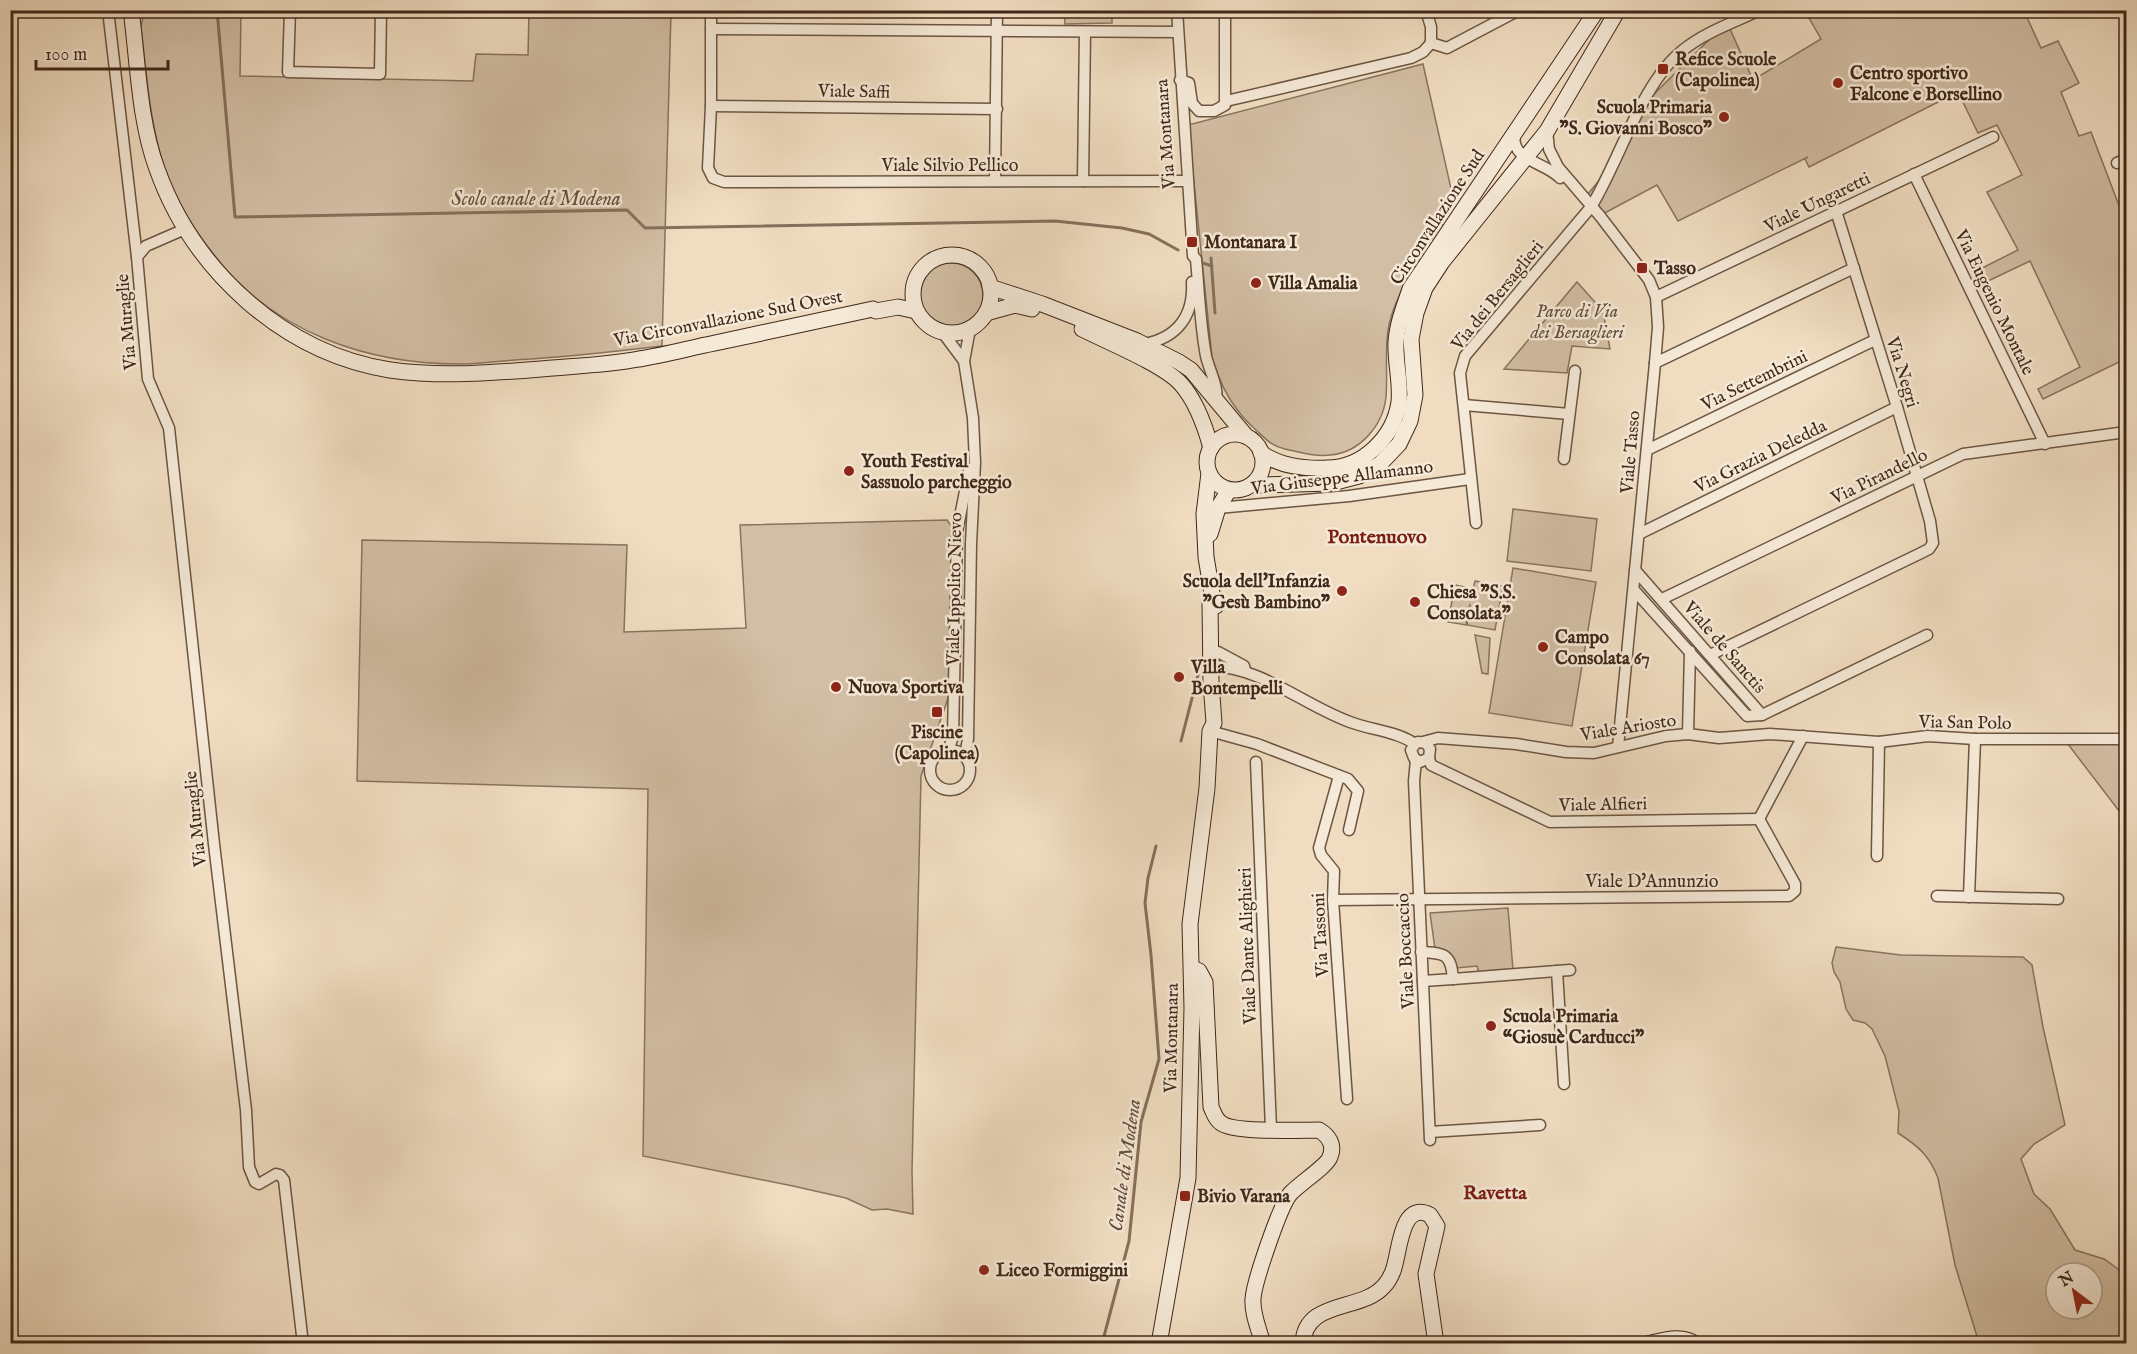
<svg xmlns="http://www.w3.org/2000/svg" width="2137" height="1354" font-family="'IM FELL English',serif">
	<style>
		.green { fill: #d2bea4; stroke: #89735e; stroke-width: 1.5; fill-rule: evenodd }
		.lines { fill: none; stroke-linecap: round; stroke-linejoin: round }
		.stream { stroke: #866f5b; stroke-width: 3 }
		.minor-casing { stroke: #6c5542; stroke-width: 13 }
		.secondary-casing { stroke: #402818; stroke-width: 17 }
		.minor { stroke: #f5e9d7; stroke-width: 10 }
		.secondary { stroke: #f5e9d7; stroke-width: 15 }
		.poi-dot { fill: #8f2418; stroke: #f5e9d7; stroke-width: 2 }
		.labels { text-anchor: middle; stroke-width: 5; stroke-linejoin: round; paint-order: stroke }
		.poi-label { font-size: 18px; font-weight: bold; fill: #402818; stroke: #f5e9d7; text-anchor: start }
		.street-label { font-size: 18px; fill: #402818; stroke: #f5e9d7 }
		.park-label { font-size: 18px; font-style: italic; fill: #644e3b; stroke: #f5e9d7 }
		.water-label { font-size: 20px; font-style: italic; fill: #634c3a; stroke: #f5e9d7 }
		.neighbourhood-label { font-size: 20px; font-weight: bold; fill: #7a1f14; stroke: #f5e9d7 }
	</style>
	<rect width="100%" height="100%" fill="#f0ddc1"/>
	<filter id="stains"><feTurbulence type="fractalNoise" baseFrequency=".00333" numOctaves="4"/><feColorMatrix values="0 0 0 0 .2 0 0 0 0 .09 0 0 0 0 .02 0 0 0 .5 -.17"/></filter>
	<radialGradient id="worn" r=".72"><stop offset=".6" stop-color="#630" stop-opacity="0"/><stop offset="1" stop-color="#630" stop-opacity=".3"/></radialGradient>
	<g class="green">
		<path d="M144,11h97l-1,65 233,5 3,-27 52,1 1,-44h142l-9,335c-43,5 -87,10 -131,13 -22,1 -45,4 -67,5 -95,1 -190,-31 -249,-108 -24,-30 -45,-65 -55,-103 -11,-41 -14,-84 -19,-126z"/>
		<path d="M1064,11h48v12l-47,1z"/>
		<path d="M1805,11h219l17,37 17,-7 21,42 -18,9 18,44 12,-4 35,92v143l-3,-7 -80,39 -5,-10 42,-22 -50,-106 -44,21 -6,-13 38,-19 -31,-58 35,-17 -25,-50 -19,8 -20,-41 -149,75 -4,-8 3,-2 -130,64 -21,-36 -58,31 -16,-16 23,-28 29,-51 19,-27 58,-57 18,-8 23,51 68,-41z"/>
		<path d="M1423,64l29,129 -14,16 -2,8 8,9c-20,31 -47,62 -55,99 -5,24 -1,48 -3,72 -3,29 -27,56 -56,58 -15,2 -30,-3 -45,-6 -14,-3 -19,-10 -29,-19 -23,-20 -36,-44 -44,-73l-24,-232z"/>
		<circle cx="951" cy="295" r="32"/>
		<path d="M1577,282l26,29 7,38 -38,-3 -5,27 -63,-4z"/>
		<path d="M1513,509l84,10 -6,52 -84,-10z"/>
		<path d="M947,520l13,18 -2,132 -37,106 -9,395 1,43 -26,-5 -15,1 -26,-12 -53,-12 -150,-30 5,-367 -291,-8 5,-241 265,5 -3,87 122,-4 -6,-103z"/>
		<path d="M1513,568l83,14 -24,144 -83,-13z"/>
		<path d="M1475,581l28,5 -8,44 -28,-5 3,-21 -4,21 -18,-3 7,-37 18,4z"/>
		<path d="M1475,635l15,3 -2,36 -6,-1z"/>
		<path d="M2126,736v84l-62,-81z"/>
		<path d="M1508,908l5,62 -34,3 -2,-7 -21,2 -21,-19 -5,-36z"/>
		<path d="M1836,947l65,8 122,2 9,8 11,62 22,98 -31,19 -13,15 13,35 16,15 25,41 29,9 14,10 8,10v64h-147l-24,-78 -17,-87c-9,-23 -20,-32 -40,-45l1,-22 -14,-55 -13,-27 -7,-6 -12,-3 -7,-11 -6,-27 -6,-10 -2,-9zM2056,1273h36v36h-36z"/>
	</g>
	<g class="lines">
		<g class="stream">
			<path d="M217,10l18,207 392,-7 18,18 410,-7 67,7 27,6 29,16"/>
			<path d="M1211,258l4,55"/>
			<path d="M1200,262l12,4"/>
			<path d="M1181,741l17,-66"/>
			<path d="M1102,1344l27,-103 12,-119 18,-63 -8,-104 -6,-52 3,-25 8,-32"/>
		</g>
		<defs>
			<g id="minor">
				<path d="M108,10l29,247 11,122 21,49 45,416 32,266 3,57 6,15 4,2 17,-10 4,1 4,5 19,164"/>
				<path d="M290,10l-2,62 92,2 1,-64"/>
				<path d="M711,10v96l-3,62 5,10 11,4 463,-1"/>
				<path d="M1177,10l16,246 3,3c3,32 4,65 10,97 3,14 13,31 10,45"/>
				<path d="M1426,10l5,17v16"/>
				<path d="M711,29l466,3"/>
				<path d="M1431,43l16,5 72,-38"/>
				<path d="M1180,80l9,3 3,20 7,8h15l11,-6v-95"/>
				<path d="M1226,101l185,-43 12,-6 8,-9"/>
				<path d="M711,106l286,3"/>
				<path d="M1547,131l2,18 9,18 42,49 49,64 7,17 2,30 -3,36 -37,384"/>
				<path d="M1515,133c-6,28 31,29 45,45"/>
				<path d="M2117,163l9,-4"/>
				<path d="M1914,174l131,270"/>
				<path d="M995,181l2,-171"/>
				<path d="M1083,181l2,-149"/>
				<path d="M137,257l9,-11 39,-17"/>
				<path d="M1656,297l337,-160"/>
				<path d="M943,333l21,28"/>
				<path d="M1144,344c33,-6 50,-28 48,-62"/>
				<path d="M1655,363l199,-95"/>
				<path d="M1464,405l105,9"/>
				<path d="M1647,450l228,-110"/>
				<path d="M1564,459l11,-88"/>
				<path d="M1218,508l131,-12 121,-17"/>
				<path d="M1476,523l-16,-150 5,-17 126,-149c29,-47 50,-124 92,-157 22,-18 52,-28 77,-40"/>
				<path d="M1639,534l258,-127"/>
				<path d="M1635,570l127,145"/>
				<path d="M1634,590l113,126 15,-1 165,-80"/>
				<path d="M1662,599l301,-145 163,-22"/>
				<path d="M1218,652l26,14 1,5"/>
				<path d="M1710,655l207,-100 12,-6 4,-6 -3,-22 -33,-114 -61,-196"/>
				<path d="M1211,666c51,1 92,39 139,56 21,8 46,9 65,22l3,-2 8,1 4,6 -1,9 -9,4 -6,-4 -3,-8 4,-6"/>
				<path d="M1210,731l47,13 91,35 10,12 -9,39"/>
				<path d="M1688,734l2,-83"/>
				<path d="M1423,742l15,-4 78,6 50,8 28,1 72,-17 22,-2 31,4 51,-4 109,8 49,-6 47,3h151"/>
				<path d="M948,750l5,-13 4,-205 12,-61"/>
				<circle cx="950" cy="770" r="20"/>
				<path d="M965,756l3,-17 3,-195 4,-81 -2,-45 -9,-57 6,-32"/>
				<path d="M1429,758l2,7 119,57 209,-3"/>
				<path d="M1416,760l-2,21 16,359"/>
				<path d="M1256,762l15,367"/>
				<path d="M1339,776l-20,72 2,7 13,16 -1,29 14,199"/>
				<path d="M1877,856l2,-114"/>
				<path d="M1937,896l121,3"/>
				<path d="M1969,897l6,-158"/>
				<path d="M1333,900l456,-4 6,-5v-7l-36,-65 44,-83"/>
				<path d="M1421,952c24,1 30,2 32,27l-30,2"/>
				<path d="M1557,971l7,113"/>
				<path d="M1453,979l117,-9"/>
				<path d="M1430,1132l110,-7"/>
			</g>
			<g id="secondary">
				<path d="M131,10c7,52 8,111 26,159 36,101 126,184 233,201 50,7 102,3 151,-1 33,-3 66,-4 98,-10 25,-4 51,-11 76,-16 53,-11 105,-23 158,-34l3,2 22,-4 18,4"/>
				<circle cx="952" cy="294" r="39"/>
				<path d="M990,287l52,17 95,37 42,21 12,8 55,66"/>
				<path d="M986,313l29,-8 17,4"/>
				<path d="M1082,329c26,13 82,36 99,55 15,17 24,42 30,64"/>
				<circle cx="1235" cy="462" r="28"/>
				<path d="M1261,453c19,13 44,16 66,15 36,0 67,-31 72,-66 2,-20 -4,-40 -3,-60 1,-18 8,-35 14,-53l187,-279"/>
				<path d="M1209,473l-5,41 2,43 7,42 3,3v4"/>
				<path d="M1253,484l8,1 71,-2 27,-7 21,-12 19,-20 11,-23 5,-26 -4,-56 5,-26 9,-25 17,-26 105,-131 71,-121"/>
				<path d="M1210,534l8,-26 11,-18"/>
				<path d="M1192,968l7,3 6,11 6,125c3,6 4,12 10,16 12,10 79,7 98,7 10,6 16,15 11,27 -3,9 -31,27 -40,37 -10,12 -36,88 -37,105 -1,15 6,30 10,45"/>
				<path d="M1159,1344l29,-166 4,-170 -2,-84 17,-136 3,-57 4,-8 -3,-41 -1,-80 3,-3"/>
				<path d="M1303,1344c1,-45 59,-32 81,-58 4,-4 7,-10 9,-15 7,-18 7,-71 37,-56l7,11 -11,48 10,70"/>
				<path d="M1647,1344c15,-3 34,-10 48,0"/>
			</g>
		</defs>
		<use href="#minor" class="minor-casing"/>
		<use href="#secondary" class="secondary-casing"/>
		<use href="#minor" class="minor"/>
		<use href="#secondary" class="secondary"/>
	</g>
	<g class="poi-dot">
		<rect x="1657" y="63" width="12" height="12" rx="3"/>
		<circle cx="1838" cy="83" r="6"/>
		<circle cx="1724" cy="117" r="6"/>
		<rect x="1186" y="236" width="12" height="12" rx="3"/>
		<rect x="1636" y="262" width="12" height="12" rx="3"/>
		<circle cx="1256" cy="283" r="6"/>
		<circle cx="849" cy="471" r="6"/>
		<circle cx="1342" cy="591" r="6"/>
		<circle cx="1415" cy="602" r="6"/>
		<circle cx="1543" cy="647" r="6"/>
		<circle cx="1179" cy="677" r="6"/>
		<circle cx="836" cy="687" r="6"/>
		<rect x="931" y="706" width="12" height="12" rx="3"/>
		<circle cx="1491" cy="1026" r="6"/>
		<rect x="1179" y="1190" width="12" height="12" rx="3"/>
		<circle cx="984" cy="1270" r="6"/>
	</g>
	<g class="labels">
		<g class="poi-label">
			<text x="1675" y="65">Refice Scuole<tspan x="1675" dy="21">(Capolinea)</tspan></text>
			<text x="1850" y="79">Centro sportivo<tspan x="1850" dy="21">Falcone e Borsellino</tspan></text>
			<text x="1712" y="113" text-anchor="end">Scuola Primaria<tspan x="1712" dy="21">"S. Giovanni Bosco"</tspan></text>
			<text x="1204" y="248">Montanara I</text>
			<text x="1654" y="274">Tasso</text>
			<text x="1268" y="289">Villa Amalia</text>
			<text x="861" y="467">Youth Festival<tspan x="861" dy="21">Sassuolo parcheggio</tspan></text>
			<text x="1330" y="587" text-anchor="end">Scuola dell'Infanzia<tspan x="1330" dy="21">"Gesù Bambino"</tspan></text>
			<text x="1427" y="598">Chiesa "S.S.<tspan x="1427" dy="21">Consolata"</tspan></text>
			<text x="1555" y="643">Campo<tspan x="1555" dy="21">Consolata 67</tspan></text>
			<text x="1191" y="673">Villa<tspan x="1191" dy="21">Bontempelli</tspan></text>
			<text x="848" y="693">Nuova Sportiva</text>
			<text x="937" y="738" text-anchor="middle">Piscine<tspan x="937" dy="21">(Capolinea)</tspan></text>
			<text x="1503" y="1022">Scuola Primaria<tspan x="1503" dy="21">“Giosuè Carducci”</tspan></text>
			<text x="1197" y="1202">Bivio Varana</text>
			<text x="996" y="1276">Liceo Formiggini</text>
		</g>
		<g class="street-label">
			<text transform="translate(854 91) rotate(1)" y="6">Viale Saffi</text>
			<text transform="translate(1165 134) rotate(-94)" y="6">Via Montanara</text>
			<text x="950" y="171">Viale Silvio Pellico</text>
			<text transform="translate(1817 202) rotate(-26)" y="6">Viale Ungaretti</text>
			<text transform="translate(1437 217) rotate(-57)" y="6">Circonvallazione Sud</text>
			<text transform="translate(1497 295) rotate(-51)" y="6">Via dei Bersaglieri</text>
			<text transform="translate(1995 302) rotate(64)" y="6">Via Eugenio Montale</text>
			<text transform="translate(728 318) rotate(-11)" y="6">Via Circonvallazione Sud Ovest</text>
			<text transform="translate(126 322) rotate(-95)" y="6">Via Muraglie</text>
			<text transform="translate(1903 372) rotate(73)" y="6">Via Negri</text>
			<text transform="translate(1754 380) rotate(-26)" y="6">Via Settembrini</text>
			<text transform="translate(1630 452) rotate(-85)" y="6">Viale Tasso</text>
			<text transform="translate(1760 456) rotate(-26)" y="6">Via Grazia Deledda</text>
			<text transform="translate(1879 476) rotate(-26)" y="6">Via Pirandello</text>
			<text transform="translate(1342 477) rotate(-7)" y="6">Via Giuseppe Allamanno</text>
			<text transform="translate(954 589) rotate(-89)" y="6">Viale Ippolito Nievo</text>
			<text transform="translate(1725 647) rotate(49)" y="6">Viale de Sanctis</text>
			<text transform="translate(1965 722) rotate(1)" y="6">Via San Polo</text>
			<text transform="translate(1628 727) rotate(-9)" y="6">Viale Ariosto</text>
			<text transform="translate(1603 804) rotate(-1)" y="6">Viale Alfieri</text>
			<text transform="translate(195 819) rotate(-96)" y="6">Via Muraglie</text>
			<text x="1652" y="887">Viale D'Annunzio</text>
			<text transform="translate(1320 935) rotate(-93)" y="6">Via Tassoni</text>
			<text transform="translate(1247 946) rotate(-92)" y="6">Viale Dante Alighieri</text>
			<text transform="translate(1405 951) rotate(-93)" y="6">Viale Boccaccio</text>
			<text transform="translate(1171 1038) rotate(-89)" y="6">Via Montanara</text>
		</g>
		<g class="park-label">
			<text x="1577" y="317">Parco di Via<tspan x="1577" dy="21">dei Bersaglieri</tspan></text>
		</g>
		<g class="water-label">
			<text x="536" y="205">Scolo canale di Modena</text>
			<text transform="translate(1124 1165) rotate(-82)" y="7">Canale di Modena</text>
		</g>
		<g class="neighbourhood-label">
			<text x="1377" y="543">Pontenuovo</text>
			<text x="1495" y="1199">Ravetta</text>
		</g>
	</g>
	<rect width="2137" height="1354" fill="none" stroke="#f0ddc1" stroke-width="36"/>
	<rect x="12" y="12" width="2113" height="1330" fill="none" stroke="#402818" stroke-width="3"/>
	<rect x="18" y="18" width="2101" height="1318" fill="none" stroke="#402818" stroke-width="1.5"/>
	<g transform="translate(2074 1291) rotate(328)"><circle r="28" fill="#f5e9d7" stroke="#ad9c8b" stroke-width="1.5"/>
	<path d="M0-4.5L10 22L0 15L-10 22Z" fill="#8f2418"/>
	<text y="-9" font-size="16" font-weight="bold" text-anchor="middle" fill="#402818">N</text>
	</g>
	<path d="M36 60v9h132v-9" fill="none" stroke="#402818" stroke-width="3"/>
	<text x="45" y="60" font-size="18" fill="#402818" stroke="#f5e9d7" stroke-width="4.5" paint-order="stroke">100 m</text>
	<rect width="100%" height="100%" filter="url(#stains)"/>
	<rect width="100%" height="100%" fill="url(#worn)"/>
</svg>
